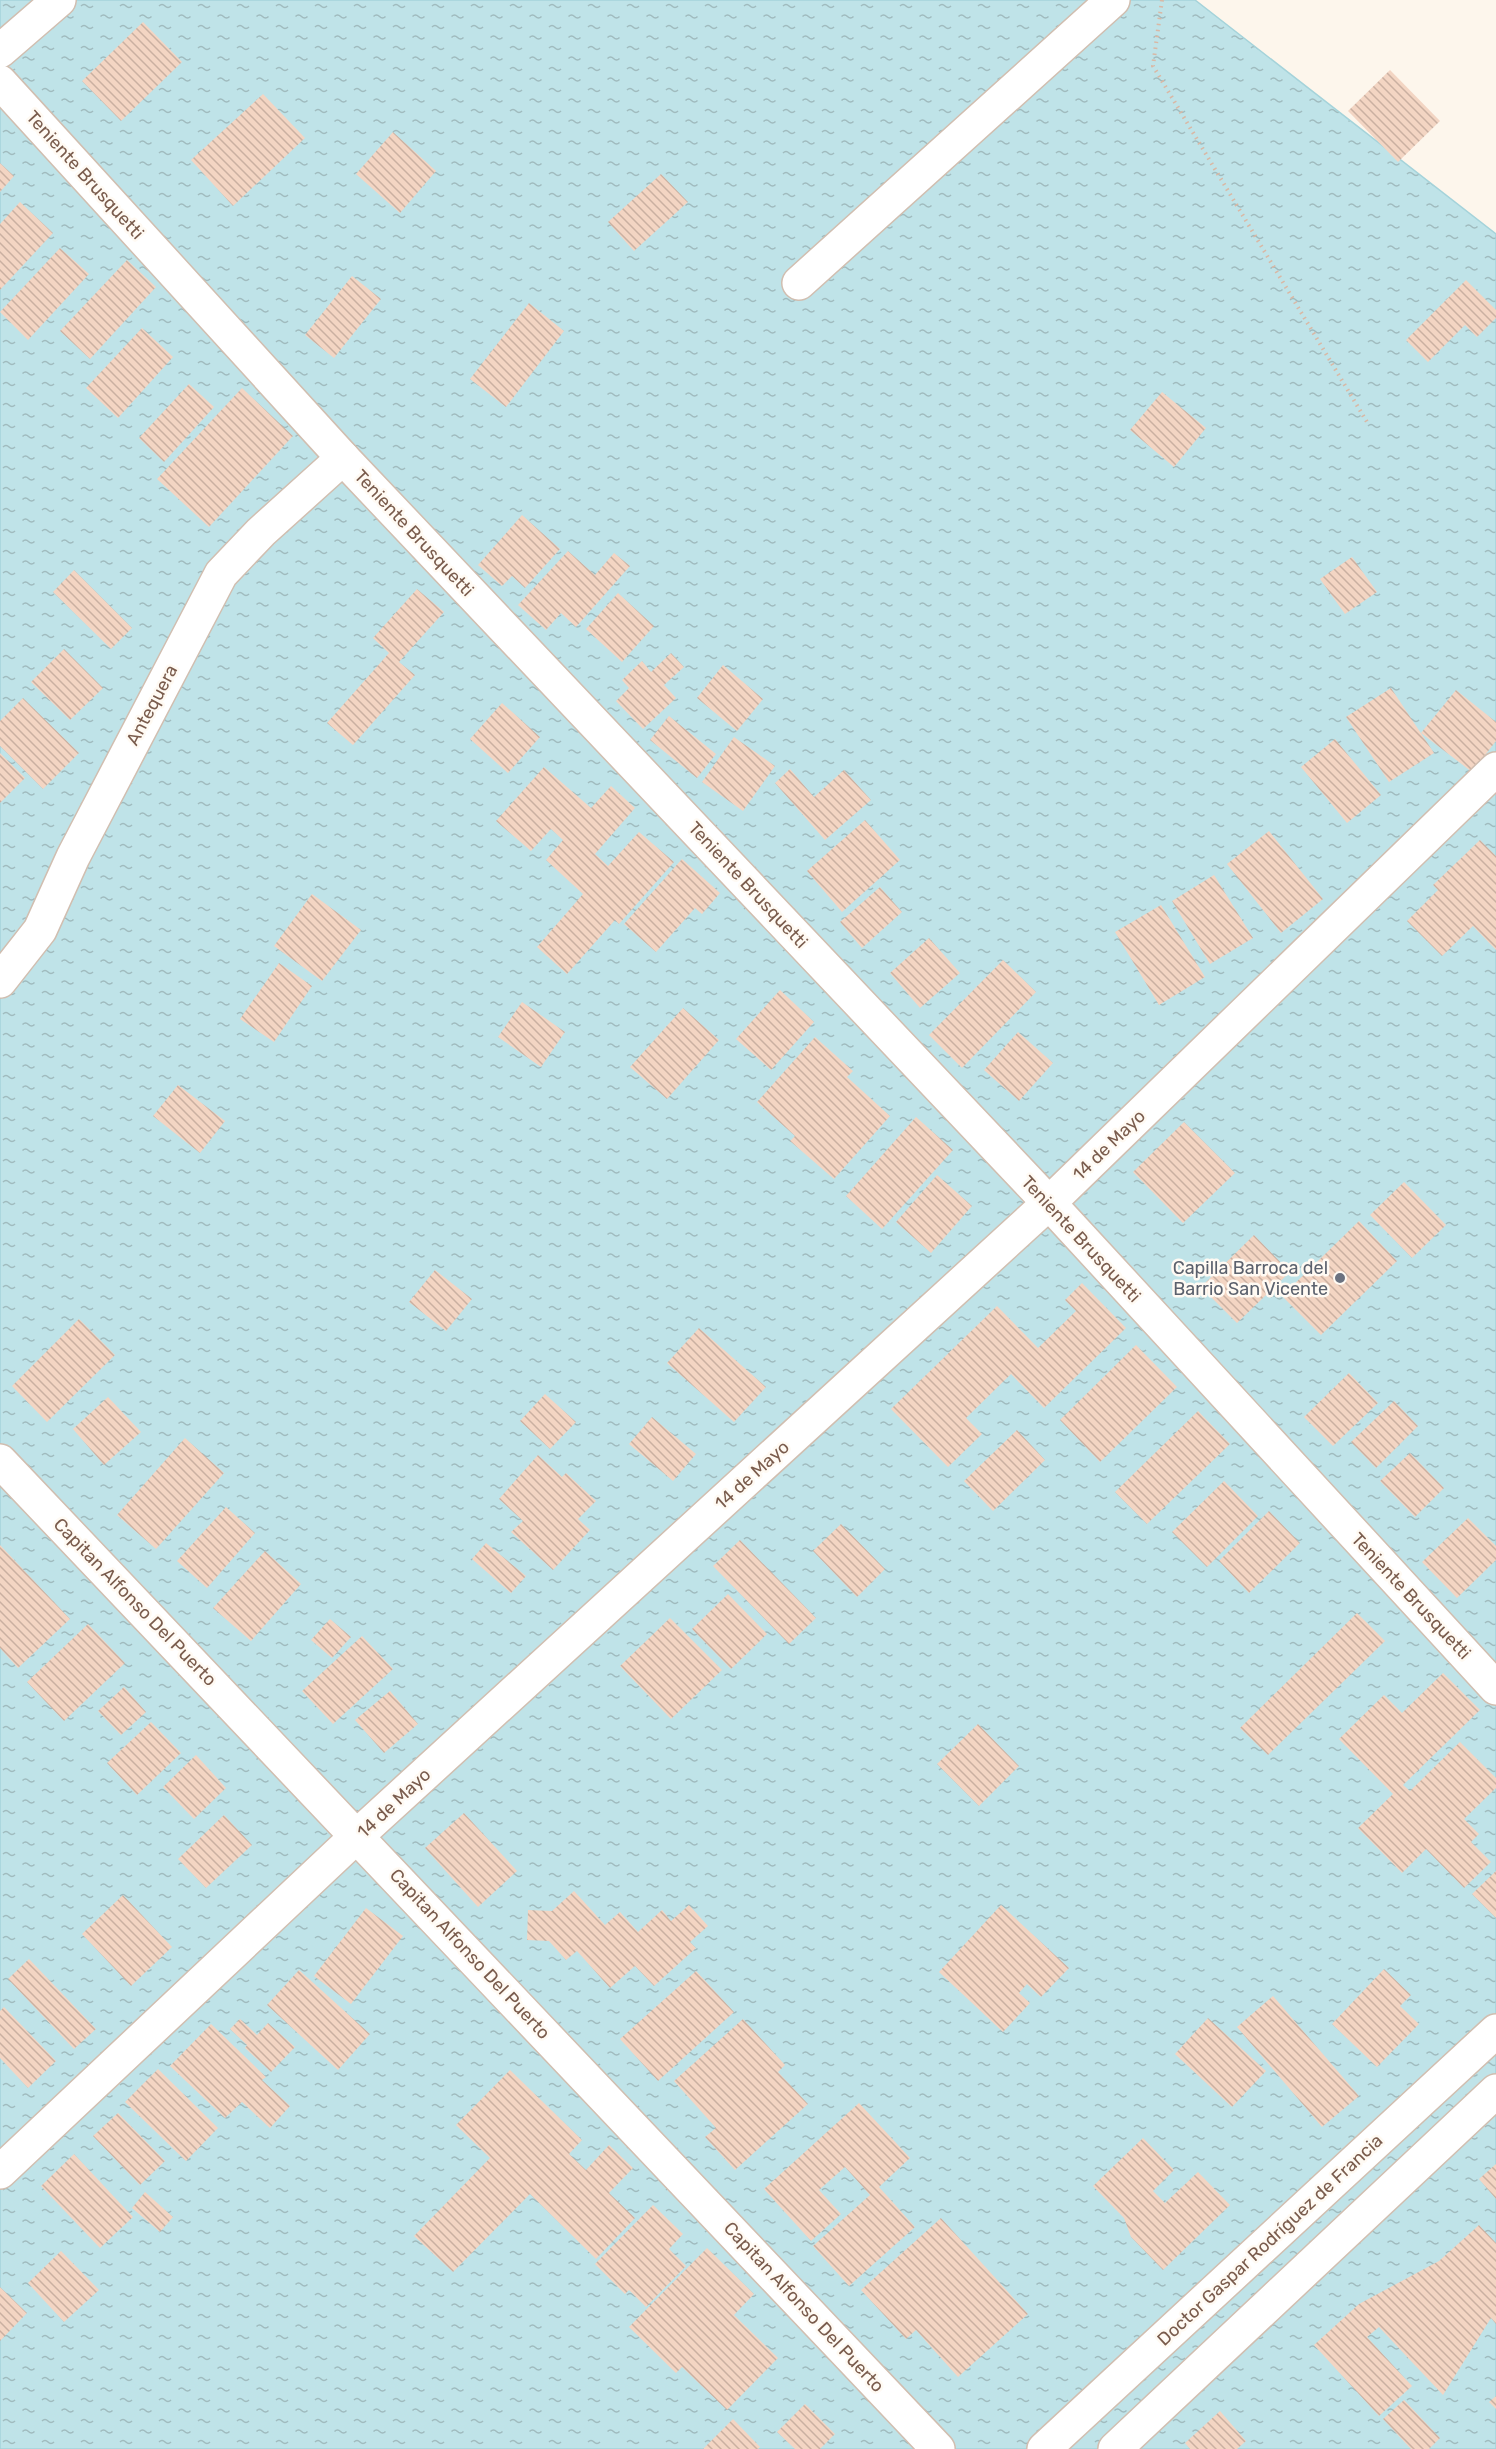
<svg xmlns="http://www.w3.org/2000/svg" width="1496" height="2449" font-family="Rubik,sans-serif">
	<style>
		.water { fill: url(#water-ripples); stroke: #a5d3da; stroke-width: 1.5 }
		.building { fill: url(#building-back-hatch) }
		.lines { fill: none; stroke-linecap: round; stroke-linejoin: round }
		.minor-casing { stroke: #d1beb0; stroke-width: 36 }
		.path { stroke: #d9b8a5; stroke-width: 4; stroke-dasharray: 1.5 4.5; stroke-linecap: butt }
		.minor { stroke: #fff; stroke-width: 33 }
		.worship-dot { fill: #6b7280; stroke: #fffaf3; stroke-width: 2 }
		.labels { text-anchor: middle; stroke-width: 5; stroke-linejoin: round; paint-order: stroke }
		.street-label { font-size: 18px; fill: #7a5c4d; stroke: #fffaf3 }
		.worship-label { font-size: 18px; fill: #5b616d; stroke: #fffaf3; text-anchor: end }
	</style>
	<defs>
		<pattern id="water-ripples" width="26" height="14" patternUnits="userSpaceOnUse" patternTransform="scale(1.5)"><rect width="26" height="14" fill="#bfe3e8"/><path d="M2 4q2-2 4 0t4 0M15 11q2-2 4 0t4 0" fill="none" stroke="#a0bbbe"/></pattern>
		<pattern id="building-back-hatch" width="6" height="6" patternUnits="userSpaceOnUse" patternTransform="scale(1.5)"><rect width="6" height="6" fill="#f3d5c3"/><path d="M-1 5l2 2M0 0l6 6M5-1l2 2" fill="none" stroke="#cab0a1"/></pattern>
	</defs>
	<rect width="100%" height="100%" fill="#fdf6ec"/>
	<path class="water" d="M0,0h1195l301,234v2215h-1496z"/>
	<g class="building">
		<path d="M143,22l39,40 -61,59 -39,-40z"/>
		<path d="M1390,70l50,51 -42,41 -50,-51z"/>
		<path d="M263,94l42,44 -72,68 -42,-46z"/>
		<path d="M393,132l43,39 -36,42 -44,-39z"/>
		<path d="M0,163l14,13 -14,16z"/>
		<path d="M661,174l27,28 -54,49 -26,-29z"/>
		<path d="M20,202l33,31 -53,57v-66z"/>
		<path d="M60,248l29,26 -61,66 -28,-28z"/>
		<path d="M127,260l29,27 -66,72 -30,-28z"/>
		<path d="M352,276l29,23 -47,59 -29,-23z"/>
		<path d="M1466,280l30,30v8l-19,19 -12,-12 -37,37 -22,-22z"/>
		<path d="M529,303l35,28 -58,76 -36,-28z"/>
		<path d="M142,328l31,29 -55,61 -32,-30z"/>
		<path d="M189,384l25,23 -50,55 -25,-24z"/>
		<path d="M242,388l51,48 -84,91 -52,-48z"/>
		<path d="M1162,392l44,36 -32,39 -44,-37z"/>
		<path d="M522,515l38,34 -35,39 -13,-12 -10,10 -24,-21z"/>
		<path d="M568,551l27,24 19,-22 16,13 -54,61 -15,-14 -15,17 -28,-25z"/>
		<path d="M1352,557l25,35 -32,22 -25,-35z"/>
		<path d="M74,570l58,58 -21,21 -58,-57z"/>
		<path d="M417,589l27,23 -45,50 16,13 -62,70 -26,-22 62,-70 -16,-15z"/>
		<path d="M618,593l36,33 -32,36 -36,-33z"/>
		<path d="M64,649l39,39 -33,32 -39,-38z"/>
		<path d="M671,653l13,14 -20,18 12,13 -33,31 -27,-28 13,-13 -7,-8 20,-19 9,11z"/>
		<path d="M723,665l40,34 -26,32 -40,-33z"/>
		<path d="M1391,688l43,65 -45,29 -43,-65z"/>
		<path d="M1456,690l40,32v19l-24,31 -51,-39z"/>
		<path d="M23,698l56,55 -36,36 -43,-43v-25z"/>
		<path d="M502,703l38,34 -32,36 -38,-34z"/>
		<path d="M669,716l47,38 -19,24 -47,-38z"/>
		<path d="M734,737l41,29 -32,45 -41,-29z"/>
		<path d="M1335,739l46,56 -34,28 -46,-56z"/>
		<path d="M0,753l25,25 -25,25z"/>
		<path d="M544,767l47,41 20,-22 24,22 -40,46 13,12 31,-34 35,30 -55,62 -4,-4 -48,54 -30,-27 46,-53 -37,-34 17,-20 -12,-11 -20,22 -35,-30z"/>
		<path d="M790,769l24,28 30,-27 27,30 -46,40 -50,-57z"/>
		<path d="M865,820l35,40 -58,52 -35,-41z"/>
		<path d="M1269,831l54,68 -42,34 -54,-69z"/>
		<path d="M1480,840l16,16v94l-23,-24 -31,30 -35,-35 31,-31 -5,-5z"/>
		<path d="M682,859l38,34 -18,21 -7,-6 -39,44 -32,-28z"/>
		<path d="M1214,875l39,63 -43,26 -38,-63z"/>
		<path d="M880,887l22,25 -40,36 -22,-26z"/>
		<path d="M312,894l49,36 -39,51 -48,-35z"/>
		<path d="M1161,905l44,72 -46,28 -44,-73z"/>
		<path d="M929,938l31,35 -40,35 -30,-35z"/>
		<path d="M1003,960l33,32 -74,76 -33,-33z"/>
		<path d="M279,963l33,23 -38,56 -34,-23z"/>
		<path d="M780,990l34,32 -43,48 -35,-31z"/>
		<path d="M522,1002l43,30 -24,35 -43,-30z"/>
		<path d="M683,1008l36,32 -52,59 -37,-32z"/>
		<path d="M1018,1032l35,31 -34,38 -35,-31z"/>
		<path d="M815,1037l38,34 -6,6 43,39 -56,63 -44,-38 5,-5 -38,-34z"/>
		<path d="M178,1085l47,36 -25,32 -47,-37z"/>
		<path d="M916,1117l37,33 -71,79 -36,-33z"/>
		<path d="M1184,1122l51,51 -52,50 -50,-51z"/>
		<path d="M937,1175l35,31 -41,47 -35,-31z"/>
		<path d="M1404,1182l42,43 -34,33 -42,-43z"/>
		<path d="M1359,1221l38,40 -76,74 -39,-39z"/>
		<path d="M1254,1235l36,37 -53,51 -36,-36z"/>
		<path d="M435,1270l37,29 -26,32 -37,-29z"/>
		<path d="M1082,1283l44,45 -82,80 -33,-34 -45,44 16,16 -34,33 -57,-58 106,-103 41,42 38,-37 -11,-11z"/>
		<path d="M79,1319l36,36 -68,67 -35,-36z"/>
		<path d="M699,1328l67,59 -32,35 -67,-59z"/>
		<path d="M1136,1345l41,42 -77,75 -40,-42z"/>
		<path d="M1349,1373l29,30 -45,43 -29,-29z"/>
		<path d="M545,1394l31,28 -26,27 -30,-28z"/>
		<path d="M108,1397l33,35 -37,33 -31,-36z"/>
		<path d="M1394,1401l24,25 -42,42 -25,-26z"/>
		<path d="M1198,1411l32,33 -83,80 -32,-32z"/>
		<path d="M652,1417l44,37 -23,27 -44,-37z"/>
		<path d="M1017,1430l28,30 -52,51 -29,-30z"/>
		<path d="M185,1438l39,35 -68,76 -39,-34z"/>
		<path d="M1410,1453l34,35 -29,29 -35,-36z"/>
		<path d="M538,1455l24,22 4,-4 30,28 -18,18 12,11 -37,40 -42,-38 12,-11 -24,-22z"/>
		<path d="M1224,1481l34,35 -51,51 -35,-35z"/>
		<path d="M226,1507l29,26 -48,55 -30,-27z"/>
		<path d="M1269,1511l31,32 -51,50 -30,-32z"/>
		<path d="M1468,1518l28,28v14l-39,38 -35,-36z"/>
		<path d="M841,1524l44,45 -28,28 -44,-46z"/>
		<path d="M740,1540l76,78 -27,26 -76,-78z"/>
		<path d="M486,1543l40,33 -15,17 -39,-34z"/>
		<path d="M0,1545l70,74 -52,49 -18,-20z"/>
		<path d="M265,1551l36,33 -50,57 -38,-33z"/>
		<path d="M728,1594l39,40 -36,35 -39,-40z"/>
		<path d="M1357,1613l28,28 -117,114 -28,-27z"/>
		<path d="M670,1618l52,52 -51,49 -51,-53z"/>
		<path d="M330,1619l21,18 -19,21 -21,-18z"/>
		<path d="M88,1624l37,39 -61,58 -37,-39z"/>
		<path d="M362,1636l31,33 -60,55 -31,-33z"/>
		<path d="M1443,1673l37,37 -77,75 7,6 50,-49 36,36v10l-32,31 15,15 -8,8 20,20 -27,26 -38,-39 -24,24 -44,-45 35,-34 -54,-55 45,-44 18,18z"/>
		<path d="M124,1687l22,25 -25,23 -23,-24z"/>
		<path d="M390,1691l28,33 -34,29 -29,-33z"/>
		<path d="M151,1722l30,31 -44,42 -30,-32z"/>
		<path d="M978,1724l41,42 -40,40 -42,-42z"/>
		<path d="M196,1755l30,33 -32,31 -31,-32z"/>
		<path d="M464,1813l53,58 -39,36 -53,-59z"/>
		<path d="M224,1815l28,30 -46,43 -28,-29z"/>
		<path d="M1496,1871v47l-24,-24z"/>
		<path d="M574,1891l31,34 15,-13 18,20 24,-22 9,11 18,-16 19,21 -18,16 6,6 -42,38 -19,-20 -25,22 -33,-37 -11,9 -17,-19 -22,-1 1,-30 24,1z"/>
		<path d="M123,1895l49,52 -41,39 -49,-52z"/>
		<path d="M1001,1905l68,63 -28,29 -14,-13 -8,9 11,10 -27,29 -64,-60z"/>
		<path d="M366,1908l37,28 -52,68 -37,-28z"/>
		<path d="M29,1959l67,70 -22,20 -66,-70z"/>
		<path d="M1384,1969l27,26 -11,11 19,18 -42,43 -45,-43z"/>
		<path d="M299,1970l71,64 -32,36 -71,-65z"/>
		<path d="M696,1971l38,41 -76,69 -38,-42z"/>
		<path d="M1273,1996l86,100 -37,31 -85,-100z"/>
		<path d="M4,2007l52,54 -28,27 -28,-30v-47z"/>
		<path d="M1208,2018l58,53 -34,36 -57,-53z"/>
		<path d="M240,2019l17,16 11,-12 27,24 -24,25 -26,-24 2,-3 -17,-16z"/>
		<path d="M743,2019l42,46 -7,7 30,32 -73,66 -30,-33 11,-9 -42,-47z"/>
		<path d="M211,2024l55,53 -4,3 28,26 -20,22 -28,-26 -17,16 -55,-52z"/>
		<path d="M158,2069l60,59 -32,33 -61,-59z"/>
		<path d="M510,2070l72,70 -13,14 17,16 23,-25 24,23 -24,25 26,25 -39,41 -66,-65 -77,78 -39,-36 76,-78 -34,-33z"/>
		<path d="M859,2103l51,55 -31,29 36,40 -66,59 -36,-40 57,-51 -25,-28 -26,23 22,24 -30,27 -47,-52z"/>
		<path d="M118,2113l47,48 -25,24 -47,-49z"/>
		<path d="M1143,2138l31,32 -21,21 12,12 33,-31 32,33 -67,65 -32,-33 -7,-19 -31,-32z"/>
		<path d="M74,2154l59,63 -33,31 -59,-62z"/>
		<path d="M1496,2164v35l-17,-20z"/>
		<path d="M145,2192l28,25 -13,15 -28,-24z"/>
		<path d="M653,2205l30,29 -14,15 17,17 -40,41 -17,-17 -4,4 -30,-30z"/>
		<path d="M941,2218l87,96 -70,63 -42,-47 -10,9 -45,-49z"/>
		<path d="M1479,2225l17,18v81l-5,-6 -48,77 -64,-68 -12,10 45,49 -33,30 -65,-71 45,-41 80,-43z"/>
		<path d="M707,2248l47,46 -20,21 44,43 -51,52 -45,-43 -6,6 -47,-46z"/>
		<path d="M61,2251l38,39 -35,32 -36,-39z"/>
		<path d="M0,2287l27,26 -27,28z"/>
		<path d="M1496,2396v13l-7,-7z"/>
		<path d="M1404,2400l36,38 -11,11h-18l-28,-30z"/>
		<path d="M805,2404l30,30 -15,15h-25l-18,-17z"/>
		<path d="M1220,2411l26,30 -9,8h-47l-5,-6z"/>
		<path d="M733,2419l27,28 -2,2h-55z"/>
	</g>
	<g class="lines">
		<defs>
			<g id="minor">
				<path d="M0,51l59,-51"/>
				<path d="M0,82l343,376 706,745 447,485"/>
				<path d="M799,283l314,-283"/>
				<path d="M0,981l40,-51 33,-73 148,-283 40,-42 82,-74"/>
				<path d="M0,1461l938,988"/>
				<path d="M0,2172l358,-337 691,-632 447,-434"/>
				<path d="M1044,2449l452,-418"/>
				<path d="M1115,2449l381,-358"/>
			</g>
		</defs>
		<use href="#minor" class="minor-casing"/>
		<path class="path" d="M1162,0l-9,66 214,356"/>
		<use href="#minor" class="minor"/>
	</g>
	<circle class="worship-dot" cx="1340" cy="1278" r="6"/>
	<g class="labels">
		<g class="street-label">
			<text transform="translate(85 175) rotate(48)" y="6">Teniente Brusquetti</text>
			<text transform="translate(414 533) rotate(47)" y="6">Teniente Brusquetti</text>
			<text transform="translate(152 705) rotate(-62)" y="6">Antequera</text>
			<text transform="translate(748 885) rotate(47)" y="6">Teniente Brusquetti</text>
			<text transform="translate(1109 1145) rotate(-44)" y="6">14 de Mayo</text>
			<text transform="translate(1081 1239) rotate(47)" y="6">Teniente Brusquetti</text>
			<text transform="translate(752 1475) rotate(-42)" y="6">14 de Mayo</text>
			<text transform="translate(1411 1596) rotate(47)" y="6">Teniente Brusquetti</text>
			<text transform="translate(135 1602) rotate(46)" y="6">Capitan Alfonso Del Puerto</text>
			<text transform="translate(394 1803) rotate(-43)" y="6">14 de Mayo</text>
			<text transform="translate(470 1954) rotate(47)" y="6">Capitan Alfonso Del Puerto</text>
			<text transform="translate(1270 2240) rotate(-43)" y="6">Doctor Gaspar Rodríguez de Francia</text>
			<text transform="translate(804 2307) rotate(47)" y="6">Capitan Alfonso Del Puerto</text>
		</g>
		<g class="worship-label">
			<text x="1328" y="1274">Capilla Barroca del<tspan x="1328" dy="21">Barrio San Vicente</tspan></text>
		</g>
	</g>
</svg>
